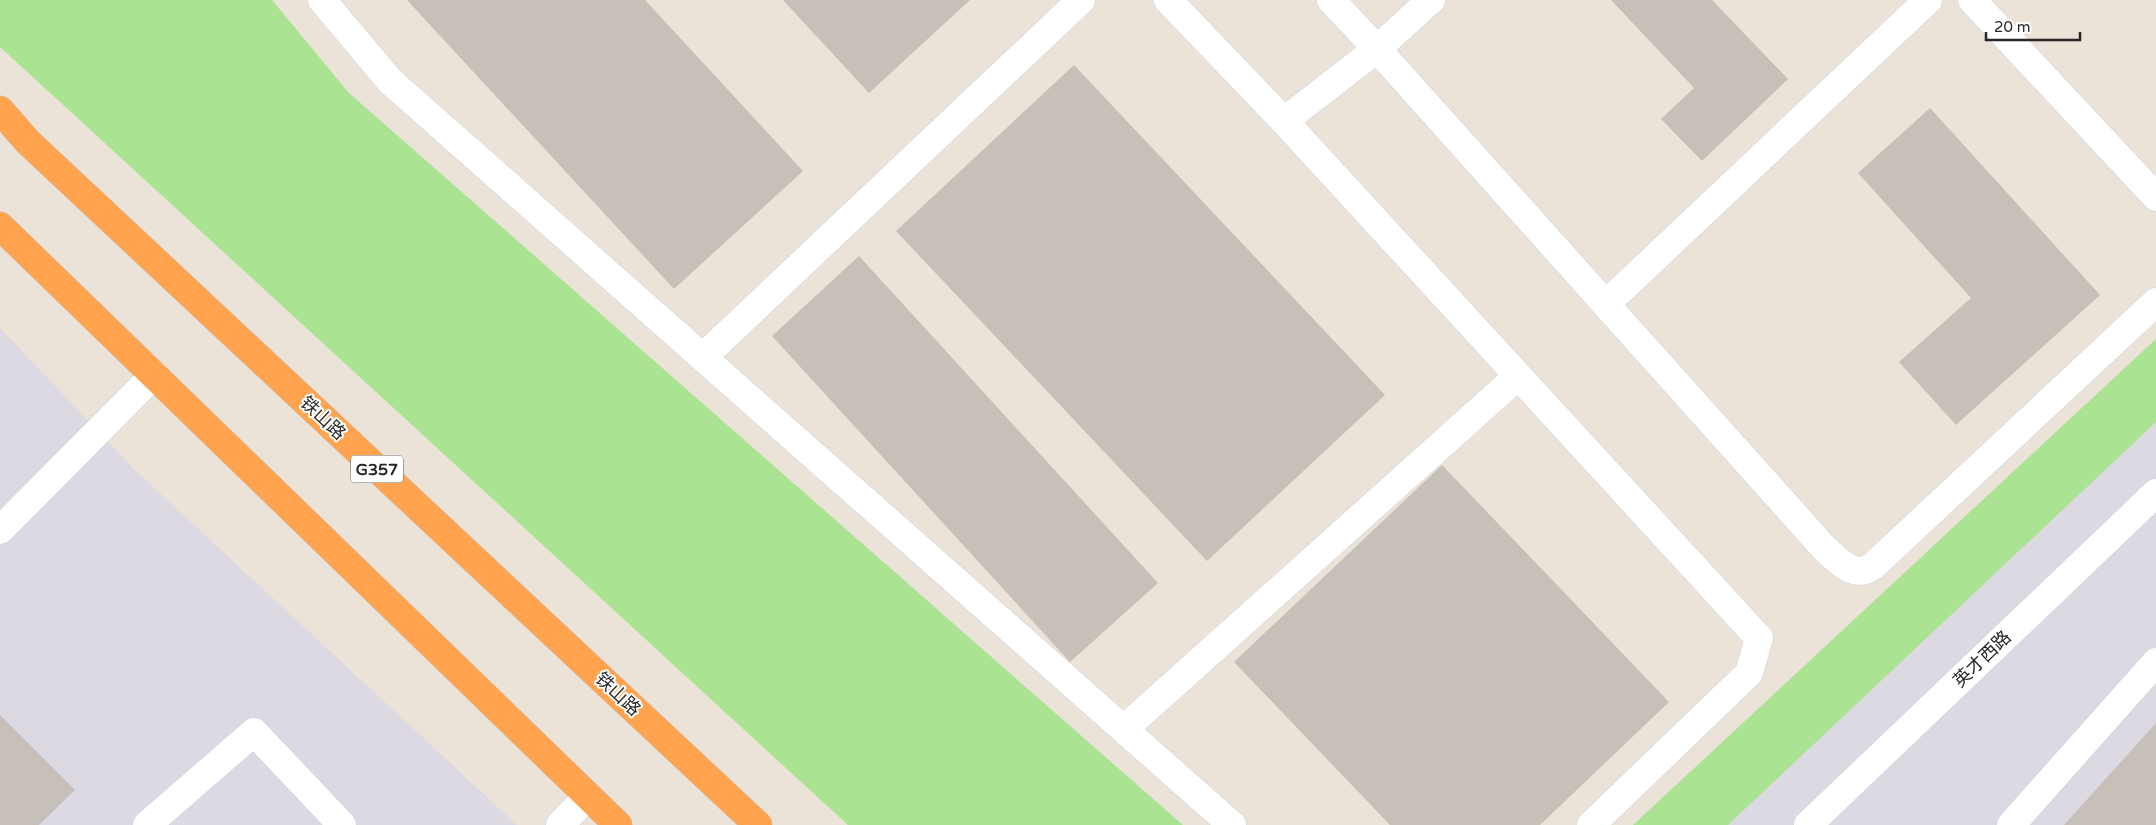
<svg xmlns="http://www.w3.org/2000/svg" width="2156" height="825" font-family="'Varela Round','Noto Sans SC',sans-serif">
	<style>
		.industrial { fill: #dcd9e2 }
		.green { fill: #aae492 }
		.building { fill: #c6c0b8 }
		.lines { fill: none; stroke-linecap: round; stroke-linejoin: round }
		.minor-casing { stroke: #cdd0e1; stroke-width: 29 }
		.highway-casing { stroke: #c7c7c7; stroke-width: 29 }
		.minor { stroke: #fff; stroke-width: 28 }
		.highway { stroke: #ffa34e; stroke-width: 28 }
		.labels { text-anchor: middle; stroke-width: 4; stroke-linejoin: round; paint-order: stroke }
		.shield { fill: #fff; stroke: #686868; stroke-width: 1 }
		.shield-label { font-size: 16px; font-weight: bold; fill: #272727 }
		.street-label { font-size: 18px; fill: #272727; stroke: #fff }
	</style>
	<rect width="100%" height="100%" fill="#ebe3d8"/>
	<g class="industrial">
		<path d="M0,328l134,141 383,356h-517z"/>
		<path d="M2156,339v486h-523z"/>
	</g>
	<g class="green">
		<path d="M0,0h272l77,93 834,732h-335l-848,-778z"/>
		<path d="M2156,339v83l-428,403h-95z"/>
	</g>
	<g class="building">
		<path d="M407,0h238l158,171 -129,118z"/>
		<path d="M783,0h187l-101,93z"/>
		<path d="M1611,0h101l76,79 -86,82 -41,-42 33,-31z"/>
		<path d="M1074,65l311,330 -178,166 -311,-330z"/>
		<path d="M1930,108l170,187 -144,130 -57,-63 72,-64 -113,-125z"/>
		<path d="M859,256l299,327 -88,79 -298,-326z"/>
		<path d="M1442,465l227,237 -129,123h-150l-156,-163z"/>
		<path d="M0,715l75,75 -36,35h-39z"/>
		<path d="M2156,723v102h-92z"/>
	</g>
	<g class="lines">
		<defs>
			<g id="minor">
				<path d="M322,0l68,81 842,744"/>
				<path d="M1168,0l116,121 475,517 -10,35 -158,152"/>
				<path d="M1331,0l46,49 448,500c14,12 29,31 48,17l283,-264"/>
				<path d="M1972,0l184,197"/>
				<path d="M1284,121l93,-72 54,-49"/>
				<path d="M1606,304l322,-304"/>
				<path d="M703,357l378,-357"/>
				<path d="M0,530l154,-155"/>
				<path d="M1124,729l394,-353"/>
				<path d="M147,825l107,-93 88,93"/>
				<path d="M560,825l28,-29"/>
				<path d="M1808,825l348,-332"/>
				<path d="M2011,825l145,-163"/>
			</g>
			<g id="highway">
				<path d="M0,110l28,32 730,683"/>
				<path d="M0,226l618,599"/>
			</g>
		</defs>
		<use href="#minor" class="minor-casing"/>
		<use href="#highway" class="highway-casing"/>
		<use href="#minor" class="minor"/>
		<use href="#highway" class="highway"/>
	</g>
	<g class="labels">
		<rect class="shield" x="351" y="455.5" width="52" height="27" rx="4"/>
		<g class="shield-label">
			<text x="377" y="475">G357</text>
		</g>
		<g class="street-label">
			<text transform="translate(323 418) rotate(43)" y="6">铁山路</text>
			<text transform="translate(1982 659) rotate(-44)" y="6">英才西路</text>
			<text transform="translate(618 694) rotate(43)" y="6">铁山路</text>
		</g>
	</g>
	<path d="M1986 32v8h94v-8" fill="none" stroke="#272727" stroke-width="2.5"/>
	<text x="1994" y="32" font-size="15" fill="#272727" stroke="#ffffff" stroke-width="4" paint-order="stroke">20 m</text>
</svg>
